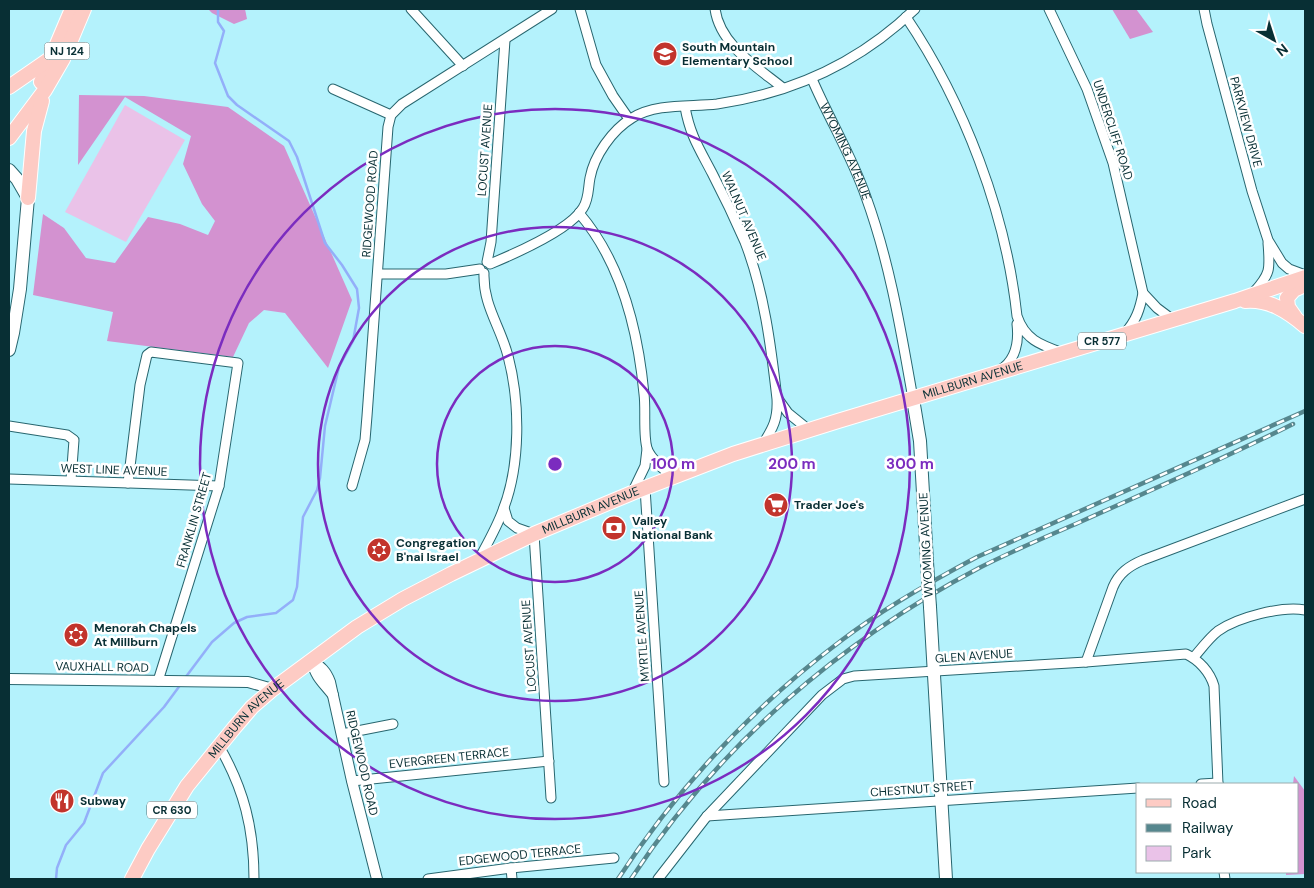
<svg xmlns="http://www.w3.org/2000/svg" width="1314" height="888" font-family="'DM Sans',sans-serif">
	<style>
		.green { fill: #eac2e8 }
		.forest { fill: #d392d0 }
		.lines { fill: none; stroke-linecap: round; stroke-linejoin: round }
		.stream { stroke: #93aff9; stroke-width: 2.5 }
		.minor-casing { stroke: #28666f; stroke-width: 11 }
		.tertiary-casing { stroke: #28666f; stroke-width: 12 }
		.secondary-casing { stroke: #28666f; stroke-width: 14 }
		.primary-casing { stroke: #fff; stroke-width: 16 }
		.minor { stroke: #fff; stroke-width: 9 }
		.tertiary { stroke: #fff; stroke-width: 10 }
		.secondary { stroke: #fff; stroke-width: 12 }
		.primary { stroke: #fdcbc4; stroke-width: 14 }
		.rail-casing { stroke: #56878e; stroke-width: 4.5 }
		.rail { stroke: #fff; stroke-width: 2.5; stroke-dasharray: 8; stroke-linecap: butt }
		.secondary-bridge-casing { stroke: #28666f; stroke-width: 14; stroke-linecap: butt }
		.secondary-bridge { stroke: #fff; stroke-width: 12 }
		.ring { fill: none; stroke: #7b2cbf; stroke-width: 2.5 }
		.labels { text-anchor: middle; stroke-width: 5; stroke-linejoin: round; paint-order: stroke }
		.shield { fill: #fff; stroke: #526d71; stroke-width: 1 }
		.shield-label { font-size: 11px; font-weight: bold; fill: #082f34 }
		.poi-label { font-size: 12px; font-weight: bold; fill: #082f34; stroke: #fff; text-anchor: start }
		.street-label { font-size: 12px; fill: #082f34; stroke: #fff }
		.centre { fill: #7b2cbf; stroke: #fff; stroke-width: 2.5 }
		.ring-label { font-size: 15px; text-anchor: middle; font-weight: bold; fill: #7b2cbf; stroke: #fff; stroke-width: 5; stroke-linejoin: round; paint-order: stroke }
	</style>
	<rect width="100%" height="100%" fill="#b4f2fc"/>
	<path class="green" d="M125,105l60,35 -59,102 -61,-30z"/>
	<g class="forest">
		<path d="M208,9h37l2,10 -13,5 -22,-11z"/>
		<path d="M1112,9h24l17,23 -23,7z"/>
		<path d="M79,95l65,1 84,11 56,39 68,154 -24,68 -43,-55 -21,-3 -15,13 -16,34 -126,-16 6,-29 -80,-17 10,-81 21,14 22,30 29,5 33,-46 32,7 28,11 7,-14 -13,-17 -19,-40 8,-28 -66,-39 -47,68z"/>
		<path d="M1294,776l11,15v83l-19,1v-3h12v-88h-5z"/>
	</g>
	<g class="lines">
		<g class="stream">
			<path d="M185,678l27,-36 22,-19 13,-6 29,-4 17,-13 4,-13 6,-70 14,-27 3,-12 5,-52 14,-59 14,-26 6,-33 -2,-19 -15,-24 -17,-22 -28,-86 -8,-16 -52,-36 -9,-9 -13,-33 9,-32 -6,-9v-13"/>
			<path d="M56,879l1,-11 9,-23 18,-22 19,-50 61,-66 17,-23"/>
		</g>
		<defs>
			<g id="minor">
				<path d="M411,9l52,57"/>
				<path d="M580,9l16,56 17,31 16,23"/>
				<path d="M715,9c5,36 42,58 68,79"/>
				<path d="M1049,9l38,80 26,74 30,130 14,15 16,12"/>
				<path d="M1204,9l3,15 45,167 16,49 14,23 7,6 16,6"/>
				<path d="M906,17c58,86 100,196 111,299 8,24 24,29 46,37"/>
				<path id="s1" d="M812,79c17,40 40,77 54,118 24,66 35,134 47,202"/>
				<path d="M333,89l58,26"/>
				<path d="M685,107c5,28 14,41 27,66 12,23 23,46 33,69 19,49 26,104 32,157 1,20 -4,29 -14,45"/>
				<path d="M579,213c43,50 59,117 65,181 2,15 -1,41 3,54 3,11 17,21 25,29"/>
				<path d="M487,262l4,-20 14,-202"/>
				<path d="M490,264c24,-10 80,-34 93,-56 6,-9 5,-20 7,-30 4,-22 22,-48 42,-60 24,-15 58,-11 85,-14 77,-11 142,-41 198,-95"/>
				<path d="M378,274h68l34,-5"/>
				<path d="M1254,292c17,-19 16,-23 14,-49"/>
				<path d="M1125,333c11,-12 15,-24 18,-40"/>
				<path d="M1000,370c16,-10 19,-29 17,-46"/>
				<path d="M778,399l10,14 21,17"/>
				<path d="M9,426l58,9 7,5 -3,40"/>
				<path d="M9,479l210,7"/>
				<path d="M128,483l12,-98 7,-30 4,-3 87,11 -19,123 -61,195"/>
				<path d="M352,486l13,-46 2,-24 21,-289 3,-12 11,-11 150,-95"/>
				<path d="M645,488l19,294"/>
				<path d="M632,493l13,-27 2,-17"/>
				<path d="M504,508l4,13 9,7 17,6 17,264"/>
				<path d="M478,561c9,-17 19,-34 25,-51 18,-46 17,-108 5,-154 -8,-31 -25,-50 -24,-83"/>
				<path d="M1194,657c7,-8 15,-19 24,-26 20,-14 63,-25 87,-21"/>
				<path d="M1086,662l27,-75c6,-14 16,-21 30,-27l162,-61"/>
				<path d="M342,734l51,-10"/>
				<path d="M219,746c25,43 35,83 35,133"/>
				<path d="M352,781l197,-20"/>
				<path d="M1201,784l17,-1"/>
				<path d="M707,816l431,-28"/>
				<path d="M511,868l1,11"/>
				<path d="M1224,872l1,7"/>
				<path d="M428,879l83,-11 103,-10"/>
				<path d="M658,879l49,-63 115,-121 21,-16 11,-3 232,-14 100,-8c13,6 24,18 28,32l4,98"/>
			</g>
			<g id="tertiary">
				<path d="M311,660c10,7 15,11 19,22l22,99 25,98"/>
				<path d="M311,660c6,19 11,21 22,35"/>
				<path d="M9,679l239,3 25,7"/>
			</g>
			<g id="secondary">
				<path d="M9,170l8,9 11,19 -8,91 -7,44 -4,17"/>
				<path d="M913,399l7,42 8,138"/>
				<path d="M930,607l16,272"/>
			</g>
			<g id="primary">
				<path d="M41,82l31,-73"/>
				<path d="M9,87l42,-29"/>
				<path d="M9,138l36,-48 18,-31 21,-50"/>
				<path d="M28,198l6,-67 8,-30"/>
				<path d="M1245,301c24,-2 42,10 60,25"/>
				<path d="M1295,317l-7,-10 -1,-9 7,-8 11,-5"/>
				<path id="s2" d="M132,879l16,-30 39,-63 47,-58 18,-21 21,-18 84,-62 46,-28 48,-25 83,-40 98,-41 101,-39 105,-33 397,-120 70,-24"/>
			</g>
		</defs>
		<use href="#minor" class="minor-casing"/>
		<use href="#tertiary" class="tertiary-casing"/>
		<use href="#secondary" class="secondary-casing"/>
		<use href="#primary" class="primary-casing"/>
		<use href="#minor" class="minor"/>
		<use href="#tertiary" class="tertiary"/>
		<use href="#secondary" class="secondary"/>
		<use href="#primary" class="primary"/>
		<defs>
			<g id="rail">
				<path d="M618,879c60,-92 136,-173 224,-239 42,-32 88,-58 135,-83l328,-146"/>
				<path d="M631,879c87,-133 208,-237 348,-311 33,-17 67,-31 101,-46 71,-32 143,-63 213,-98"/>
			</g>
		</defs>
		<use href="#rail" class="rail-casing"/>
		<use href="#rail" class="rail"/>
		<defs>
			<path id="secondary-bridge" d="M928,579l2,28"/>
		</defs>
		<use href="#secondary-bridge" class="secondary-bridge-casing"/>
		<use href="#secondary-bridge" class="secondary-bridge"/>
	</g>
	<g class="ring">
		<circle cx="555" cy="464" r="118"/>
		<circle cx="555" cy="464" r="237"/>
		<circle cx="555" cy="464" r="355"/>
	</g>
	<defs>
		<symbol id="school-disc" viewBox="-11 -11 22 22"><circle r="9.5" fill="#c2342c" stroke="#fff"/><path d="M0-5L7-2L0 1L-7-2ZM-4 1L0 2.5L4 1V4Q0 6-4 4Z" fill="#fff"/></symbol>
		<symbol id="supermarket-disc" viewBox="-11 -11 22 22"><circle r="9.5" fill="#c2342c" stroke="#fff"/><path d="M-6-5.5h2.5l.6 2H6L4.5 2H-2.5L-4.4-4H-6ZM-1.5 3.2a1.3 1.3 0 1 0 .1 0ZM3 3.2a1.3 1.3 0 1 0 .1 0Z" fill="#fff"/></symbol>
		<symbol id="bank-disc" viewBox="-11 -11 22 22"><circle r="9.5" fill="#c2342c" stroke="#fff"/><path d="M-6-4H6V4H-6ZM0-2.3a2.3 2.3 0 1 0 0 4.6a2.3 2.3 0 1 0 0-4.6Z" fill="#fff"/></symbol>
		<symbol id="synagogue-disc" viewBox="-11 -11 22 22"><circle r="9.5" fill="#c2342c" stroke="#fff"/><path d="M0-6.5L5.6 3.2H-5.6ZM0 6.5L5.6-3.2H-5.6Z" fill="#fff"/></symbol>
		<symbol id="restaurant-disc" viewBox="-11 -11 22 22"><circle r="9.5" fill="#c2342c" stroke="#fff"/><path d="M-5-6h1v4h1v-4h1v4h1v-4h1v5L-1.5 .5V6h-2V.5L-5-1ZM5-6V6H3V1.5H1.5Q1.5-4 5-6Z" fill="#fff"/></symbol>
	</defs>
	<g fill-rule="evenodd">
		<use href="#school-disc" x="651" y="40" width="28" height="28"/>
		<use href="#supermarket-disc" x="762" y="491" width="28" height="28"/>
		<use href="#bank-disc" x="600" y="514" width="28" height="28"/>
		<use href="#synagogue-disc" x="365" y="536" width="28" height="28"/>
		<use href="#synagogue-disc" x="62" y="621" width="28" height="28"/>
		<use href="#restaurant-disc" x="48" y="787" width="28" height="28"/>
	</g>
	<g class="labels">
		<g class="shield">
			<rect x="44.5" y="42.5" width="45" height="17" rx="4"/>
			<rect x="1078" y="332.5" width="48" height="17" rx="4"/>
			<rect x="147" y="801.5" width="50" height="17" rx="4"/>
		</g>
		<g class="shield-label">
			<text x="67" y="55">NJ 124</text>
			<text x="1102" y="345">CR 577</text>
			<text x="172" y="814">CR 630</text>
		</g>
		<g class="poi-label">
			<text x="682" y="51">South Mountain<tspan x="682" dy="14">Elementary School</tspan></text>
			<text x="794" y="509">Trader Joe's</text>
			<text x="632" y="525">Valley<tspan x="632" dy="14">National Bank</tspan></text>
			<text x="396" y="547">Congregation<tspan x="396" dy="14">B'nai Israel</tspan></text>
			<text x="94" y="632">Menorah Chapels<tspan x="94" dy="14">At Millburn</tspan></text>
			<text x="80" y="805">Subway</text>
		</g>
		<g class="street-label">
			<text transform="translate(1246 122) rotate(75)" y="4">PARKVIEW DRIVE</text>
			<text transform="translate(1113 130) rotate(72)" y="4">UNDERCLIFF ROAD</text>
			<text transform="translate(485 150) rotate(-86)" y="4">LOCUST AVENUE</text>
			<text dy="4" stroke="none"><textPath href="#s1" startOffset="80">WYOMING AVENUE</textPath></text>
			<text transform="translate(370 204) rotate(-86)" y="4">RIDGEWOOD ROAD</text>
			<text transform="translate(744 216) rotate(67)" y="4">WALNUT AVENUE</text>
			<text dy="4" stroke="none"><textPath href="#s2" startOffset="1008">MILLBURN AVENUE</textPath></text>
			<text transform="translate(114 470) rotate(2)" y="4">WEST LINE AVENUE</text>
			<text dy="4" stroke="none"><textPath href="#s2" startOffset="604">MILLBURN AVENUE</textPath></text>
			<text transform="translate(194 520) rotate(-74)" y="4">FRANKLIN STREET</text>
			<text transform="translate(926 545) rotate(-93)" y="4">WYOMING AVENUE</text>
			<text transform="translate(642 636) rotate(-94)" y="4">MYRTLE AVENUE</text>
			<text transform="translate(529 646) rotate(-94)" y="4">LOCUST AVENUE</text>
			<text transform="translate(974 656) rotate(-4)" y="4">GLEN AVENUE</text>
			<text transform="translate(102 667) rotate(1)" y="4">VAUXHALL ROAD</text>
			<text dy="4" stroke="none"><textPath href="#s2" startOffset="198">MILLBURN AVENUE</textPath></text>
			<text transform="translate(449 758) rotate(-6)" y="4">EVERGREEN TERRACE</text>
			<text transform="translate(362 763) rotate(77)" y="4">RIDGEWOOD ROAD</text>
			<text transform="translate(922 789) rotate(-4)" y="4">CHESTNUT STREET</text>
			<text transform="translate(520 855) rotate(-6)" y="4">EDGEWOOD TERRACE</text>
		</g>
	</g>
	<circle cx="555" cy="464" r="8" class="centre"/>
	<g class="ring-label">
		<text x="673" y="469">100 m</text>
		<text x="792" y="469">200 m</text>
		<text x="910" y="469">300 m</text>
	</g>
	<rect width="1314" height="888" fill="none" stroke="#082f34" stroke-width="20"/>
	<rect x="1136" y="783" width="162" height="90" fill="#ffffff" stroke="#9cacae"/>
	<rect x="1146" y="799" width="25" height="8" fill="#fdcbc4" stroke="#9cacae"/>
	<text x="1182" y="808" font-size="15" fill="#082f34">Road</text>
	<rect x="1146" y="824" width="25" height="8" fill="#56878e" stroke="#9cacae"/>
	<text x="1182" y="833" font-size="15" fill="#082f34">Railway</text>
	<rect x="1146" y="846" width="25" height="15" fill="#eac2e8" stroke="#9cacae"/>
	<text x="1182" y="858" font-size="15" fill="#082f34">Park</text>
	<g transform="translate(1274 40) rotate(141)" stroke="#ffffff" stroke-width="4" paint-order="stroke">
	<path d="M0-4L9 19L0 12L-9 19Z" fill="#082f34"/>
	<text y="-8" font-size="14" font-weight="bold" text-anchor="middle" fill="#082f34">N</text>
	</g>
</svg>
